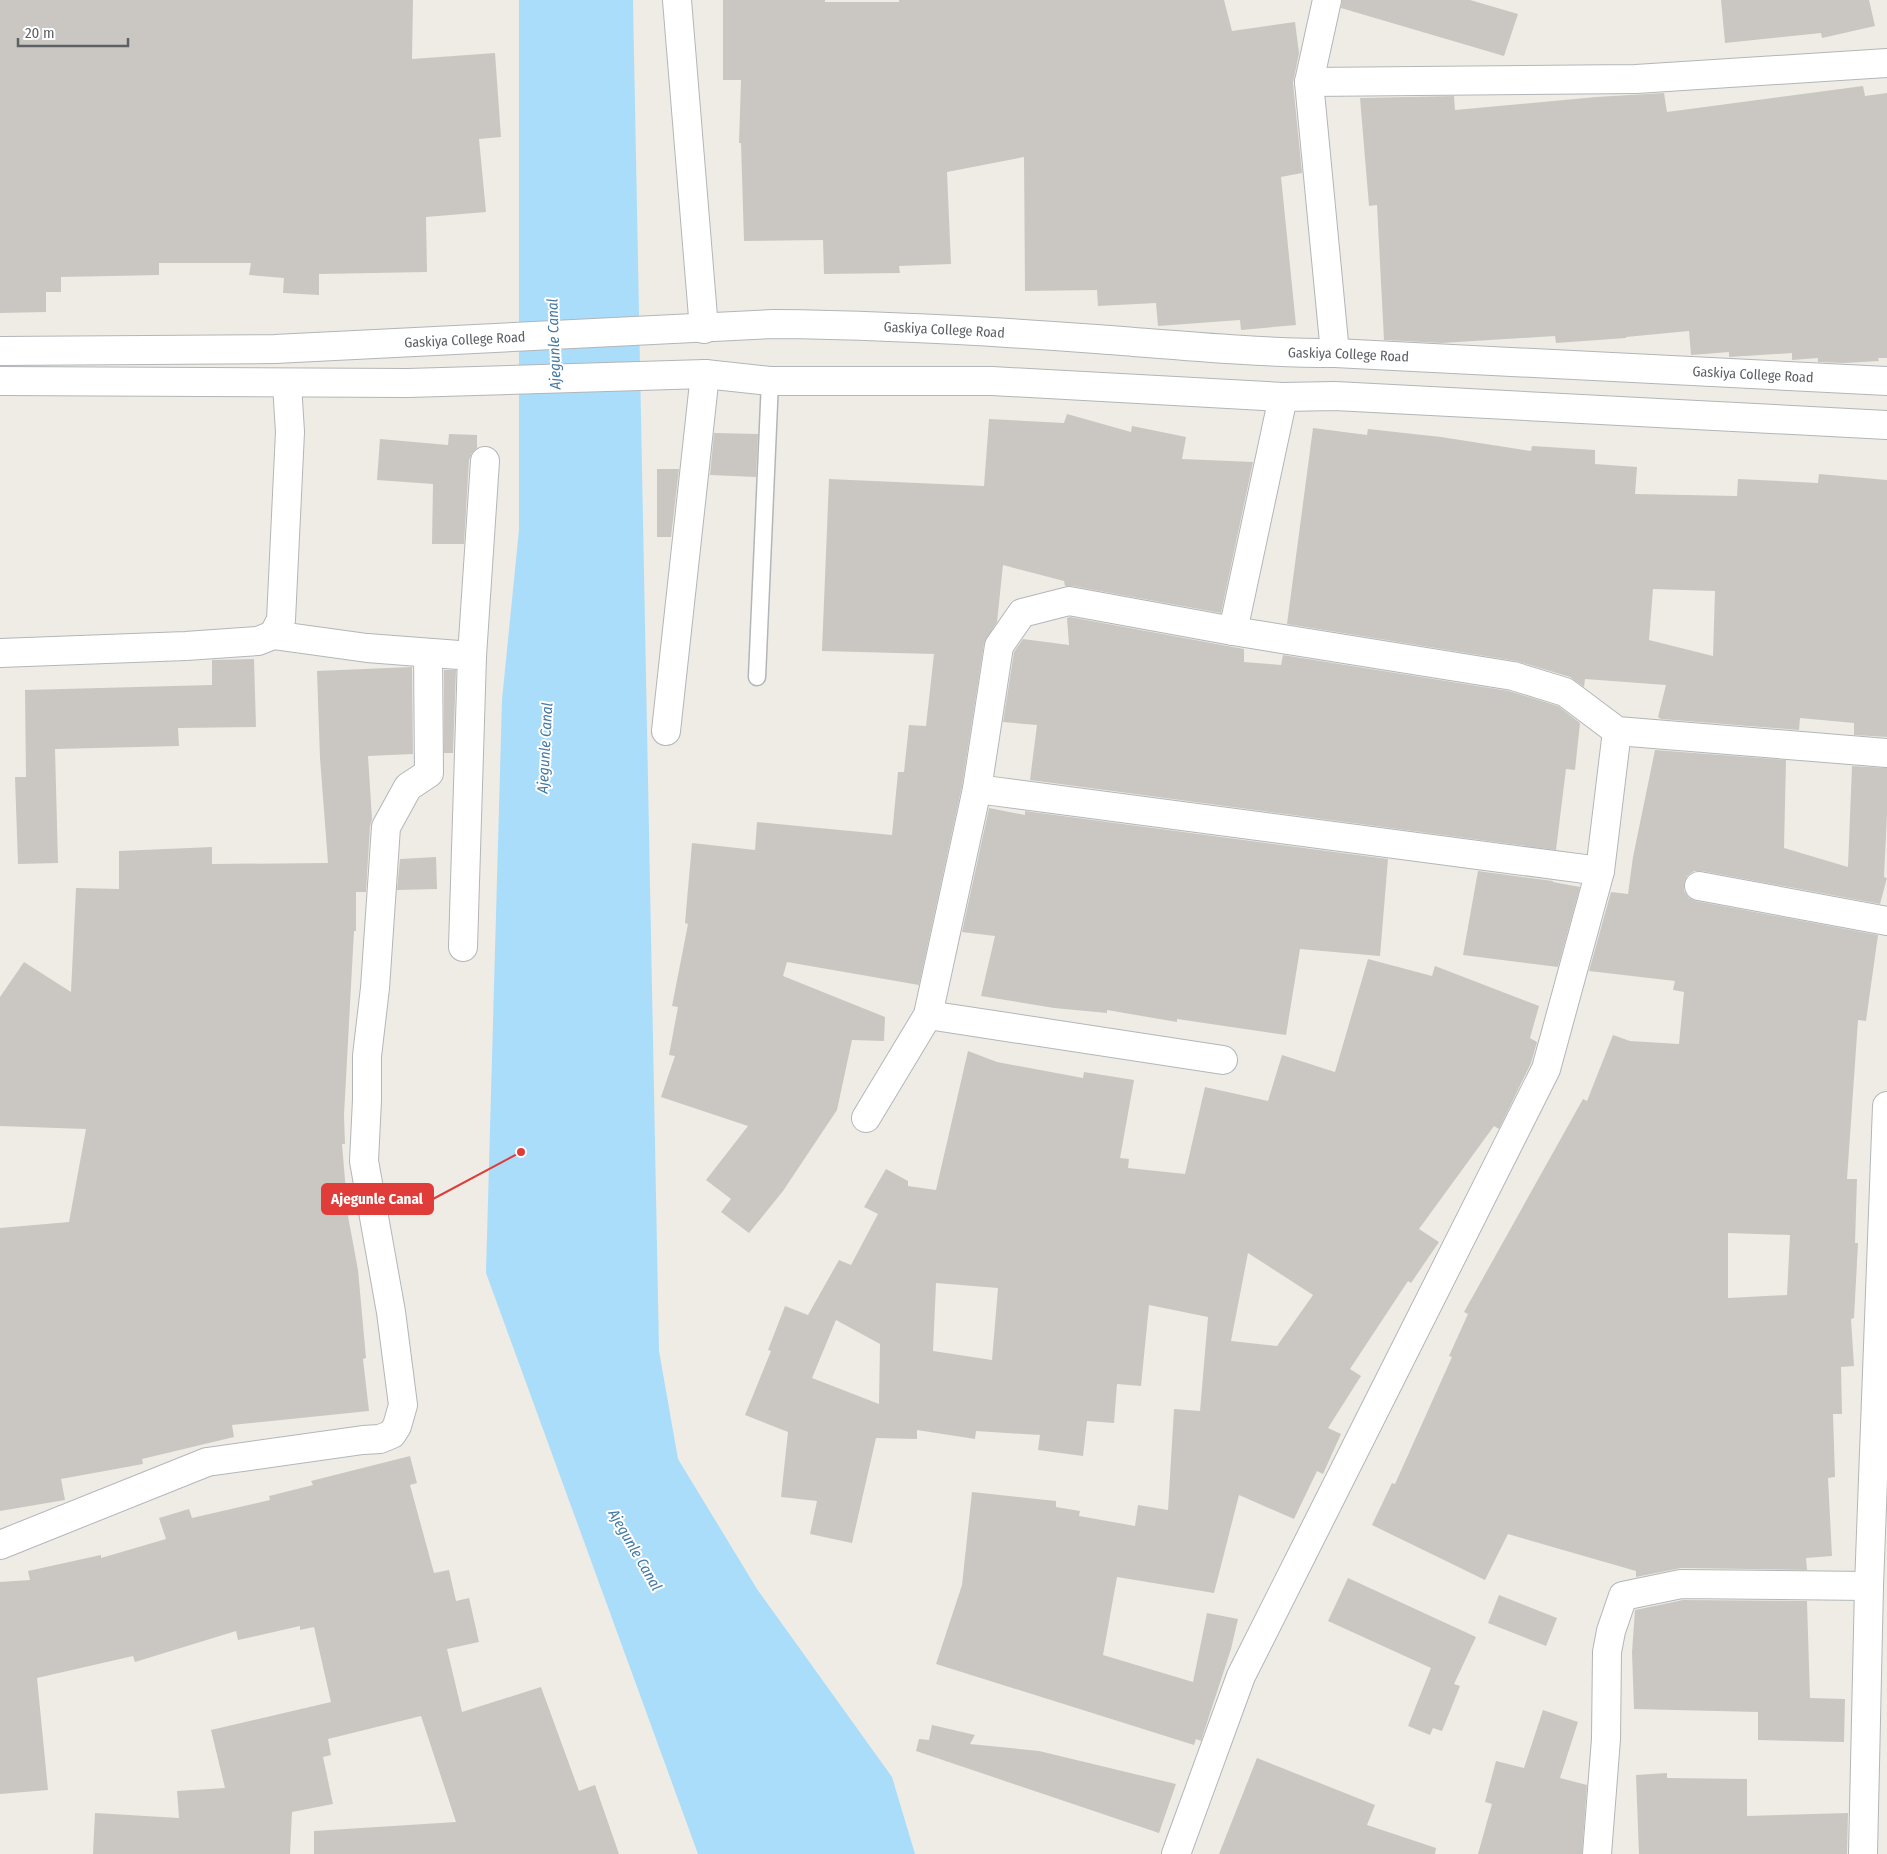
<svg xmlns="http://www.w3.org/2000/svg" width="1887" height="1854" font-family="'Fira Sans Condensed',sans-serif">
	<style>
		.water { fill: #aaddfa }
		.building { fill: #cac7c2; fill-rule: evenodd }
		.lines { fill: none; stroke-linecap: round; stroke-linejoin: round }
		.service-casing { stroke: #b3b6b9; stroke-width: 19 }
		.minor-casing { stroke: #b3b6b9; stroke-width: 30 }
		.secondary-casing { stroke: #b2b5b9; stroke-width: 30 }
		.service { stroke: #fff; stroke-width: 16 }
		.minor { stroke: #fff; stroke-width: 28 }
		.secondary { stroke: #fff; stroke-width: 28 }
		.labels { text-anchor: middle; stroke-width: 4; stroke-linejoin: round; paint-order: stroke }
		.street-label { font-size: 14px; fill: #5d6165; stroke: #fff }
		.water-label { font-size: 15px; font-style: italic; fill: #4479a3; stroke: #fff }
		.leader { fill: none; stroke: #df3c3a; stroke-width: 2 }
		.callout-dot { fill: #df3c3a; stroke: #fff; stroke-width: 2 }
		.callout { fill: #df3c3a; stroke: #df3c3a; stroke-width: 2 }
		.callout-label { font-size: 15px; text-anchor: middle; font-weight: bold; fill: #fff }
	</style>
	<rect width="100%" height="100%" fill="#eeece5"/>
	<path class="water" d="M519,0h114v2l26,1349 19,108 79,130 135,188 23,77h-217l-212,-581 16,-573 17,-170z"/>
	<g class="building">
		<path d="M0,0h413l-1,59 83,-6 6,84 -22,2 7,73 -60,5 1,55 -108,2v21l-36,-2 1,-15 -35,-3 2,-12h-92v12l-98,2v15h-15v20l-46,1z"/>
		<path d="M723,0h102v2h74v-2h325l8,31 63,-9 4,31 -6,30 9,90 -21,4 15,148 -55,5 -1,-10 -82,6 -2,-23 -58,3 -1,-16 -72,1 -1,-134 -77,15 4,92 -52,2 1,7 -76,1 -1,-34 -79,1 -3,-98h-2l2,-63h-18z"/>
		<path d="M1342,0h128l48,14 -14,42 -163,-48z"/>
		<path d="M1721,0h148l6,26 -53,12 -1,-5 -96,10z"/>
		<path d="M1863,86l2,10 22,-3v265h-9l1,3 -35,2 -26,-1v-4l-26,2v-7l-63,4v-5l-38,3 -2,-24 -63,6v1l-70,5 -1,-7 -113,7 -58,-3 -7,-135 -8,1 -9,-108 94,-2 1,14 141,-13 68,-4 3,19z"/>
		<path d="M1067,414l64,18 1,-6 54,11 -4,22 71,3 -32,151 -149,-27h-7l-1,-5 -61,-16 -6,57 -13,22 -22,142 -43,199 -132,-23 -4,14 102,41 -1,24 -32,-1 -15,70 -54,81 -34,42 -28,-21 10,-13 -25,-19 42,-54 -87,-29 14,-41 -6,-1 9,-48 -6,-1 16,-82 -3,-1 7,-80 63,7 2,-28 135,13 6,-63h6l5,-47 17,1 8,-72 -112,-3 7,-172 155,7 5,-67 75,4z"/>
		<path d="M1313,428l54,7 1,-6 73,8 90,14 1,-5 63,4v14l42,3 -2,27 102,2 1,-17 80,4 1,-9 68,6v257l-33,-2v-12l-54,-5 -1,12 -138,-11 -3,-2 8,-32 -81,-6 -1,8 -14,-10 -54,-16 -229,-37zM1653,589l62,2 -2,65 -64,-16z"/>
		<path d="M714,433l44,1 -2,43 -46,-2z"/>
		<path d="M449,434l28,1v13l-5,5 -3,7 -5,84h-32l1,-60 -56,-4 3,-41 68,6z"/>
		<path d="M657,469h22l-8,68h-14z"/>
		<path d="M1070,617l174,32v13l37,3 2,-10 226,36 49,15 22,17 -5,47 -9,-1 -10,81 -526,-70 7,-55 -34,-3 11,-70 9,-13 46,6 -2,-27z"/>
		<path d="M254,659l2,68 -78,1 1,18 -124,3 3,114 -40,1 -3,-87h11l-1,-87 187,-5v-25z"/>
		<path d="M412,667l1,87 -45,2 4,63 -2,7 -4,66h-10v39h-2l-10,184 1,29h-3l6,72 10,54 8,88 -3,1 6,52 -137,14 2,12 -92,22 1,5 -82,15 4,21 -65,11v-283l69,-6 17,-93 -86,-3v-129l24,-35 47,30 5,-104 43,1v-38l93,-4v17l116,-1 -8,-105 -3,-87z"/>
		<path d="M444,670h12l-3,83h-9z"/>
		<path d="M1655,750l131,10 -2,88 64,19 4,-101 35,2v46l-3,63 3,1 -7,26 -178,-33h-8l-7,5 -3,8v7l5,7 7,3 182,34 -12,86 -8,-1 -11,159h10l-2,64h3l-4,75 -3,1 3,47 -13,1 1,47h-9l2,63 -7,1 4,78 -26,2 1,12 -126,-2 -45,9v-6l-128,-37 -23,46 -113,-55 20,-42 3,1 57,-127 -3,-1 19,-42 -4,-2 119,-213 4,2 26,-66 17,6 49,3 5,-52 -11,-2 2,-9 -86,-10 22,-79 17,2 5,-37zM1728,1233l62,2 -3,60 -59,3z"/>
		<path d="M989,808l36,7v-4l363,48 -8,97 -80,-7 -14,86 -109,-16v3l-70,-12v3l-53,-5 -73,-12 14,-60 -33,-4z"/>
		<path d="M436,857l1,32 -40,1 3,-31z"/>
		<path d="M1478,871l75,10v1l27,5 -22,80 -95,-12z"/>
		<path d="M1368,959l64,17 3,-10 104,40 -9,32 7,4 -6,21 -32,66 -5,-3 -75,103 20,13 -28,41 -3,-2 -58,88 11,7 -33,52 13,6 -18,40 -6,-3 -23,48 -55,-24 -25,98 -97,-16 -14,78 90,27 14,-69 31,6 -7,30 -30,92 -5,-2 -2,6 -258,-81 26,-79 10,-93 84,9v6l24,4 -1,5 56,10 3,-21 30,5 6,-101 26,2 8,-94 -59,-12 -8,81 -24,-2 -3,39 -27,-2 -4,35 -45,-6 2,-15 -64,-4 -1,8 -58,-9v9l-41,-1 -24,105 -42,-9 7,-33 -36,-4 7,-65 -43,-17 26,-64 -3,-1 17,-44 23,9 31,-55 12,5 27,-51 -14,-7 22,-38 22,12v5l28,4 32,-139 29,11 86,16 1,-6 50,8 -14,78 9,1 -1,9 57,6 20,-87 63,14 14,-46 53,17zM1248,1253l65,42 -36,51 -46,-5zM936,1283l62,5 -6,72 -59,-9zM836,1320l44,24 -1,60 -67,-26z"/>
		<path d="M410,1456l7,27 -7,2 24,88 15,-3 7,31 13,-3 10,44 -32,7 15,63 79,-25 38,104 16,-6 24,69h-305v-23l142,-9 -35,-106 -93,23 3,16 -8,2 10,47 -41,8 -2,42h-197l2,-41 84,5 -2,-27 48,-3 -14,-58 120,-28 -17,-75 -14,3v-4l-62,14 -2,-9 -101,31 -2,-6 -96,22 11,112 -48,4v-212l30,-2 -2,-9 73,-16v3l65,-19 -7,-21 30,-9 3,9 78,-18 -1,-4 44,-11 -2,-4z"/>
		<path d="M1348,1578l128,59 -22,47 6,2 -18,45 -9,-3 -3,7 -22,-9 23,-58 -103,-47z"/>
		<path d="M1499,1595l58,23 -11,28 -58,-23z"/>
		<path d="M1683,1600l124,1 3,97 35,1 -1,43 -86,-2v-28l-124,-3 -2,-57 3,-42z"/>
		<path d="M1543,1710l35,12 -18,56 27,7 -5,69h-104l14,-50 -7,-2 11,-41 28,7z"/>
		<path d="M932,1725l43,10 -5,9 69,7 137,33 -17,49 -243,-82 3,-12 10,1z"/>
		<path d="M1257,1758l118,47 -8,20 69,23 -1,6h-216z"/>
		<path d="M1667,1773v5l80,1v37l101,-3 -1,41h-208l-3,-79z"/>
	</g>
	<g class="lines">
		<defs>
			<path id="service" d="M757,677l13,-296"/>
			<g id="minor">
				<path d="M677,0l27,329"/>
				<path d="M1327,0l-18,82 26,271"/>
				<path d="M1309,82l327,-3 251,-16"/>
				<path d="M1233,631l280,45 52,16 52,39 270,22"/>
				<path d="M273,635l94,13 105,8"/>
				<path d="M0,653l186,-7 72,-5 15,-6 8,-15 9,-188 -3,-48"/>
				<path d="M666,731l39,-357"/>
				<path d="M977,789l623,82"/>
				<path d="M1699,886l188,35"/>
				<path d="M463,947l9,-291 13,-195"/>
				<path d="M928,1015l295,45"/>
				<path d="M866,1118l62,-103 49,-226 22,-143 23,-33 47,-12 164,30 50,-234"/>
				<path d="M0,1545l207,-83 156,-22 17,-1 12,-5 5,-8 6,-21 -12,-93 -27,-151 3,-61v-44l8,-68 11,-161 22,-40 21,-14 -1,-120"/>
				<path d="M1176,1854l65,-178 305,-607 54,-198 17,-140"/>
				<path d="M1597,1854l9,-115 1,-87 4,-21 12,-35 58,-12 188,2"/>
				<path d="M1863,1854l6,-268 18,-480"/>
			</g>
			<g id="secondary">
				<path id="s1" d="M0,351l275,-2 499,-25c108,1 215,7 322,15 80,6 160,14 239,14l552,28"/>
				<path d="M0,381l408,2 297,-9 65,7h222l291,16 52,-1 552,29"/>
			</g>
		</defs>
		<use href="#service" class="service-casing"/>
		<use href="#minor" class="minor-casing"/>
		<use href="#secondary" class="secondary-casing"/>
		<use href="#service" class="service"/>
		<use href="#minor" class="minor"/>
		<use href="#secondary" class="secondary"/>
	</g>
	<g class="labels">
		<g class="street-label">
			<text dy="5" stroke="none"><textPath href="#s1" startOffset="945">Gaskiya College Road</textPath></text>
			<text dy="5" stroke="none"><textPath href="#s1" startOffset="465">Gaskiya College Road</textPath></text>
			<text dy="5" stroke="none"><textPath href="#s1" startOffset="1350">Gaskiya College Road</textPath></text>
			<text dy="5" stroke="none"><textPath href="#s1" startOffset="1755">Gaskiya College Road</textPath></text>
		</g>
		<g class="water-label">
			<text transform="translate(554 344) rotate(-92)" y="5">Ajegunle Canal</text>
			<text transform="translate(545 748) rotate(-87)" y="5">Ajegunle Canal</text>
			<text transform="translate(635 1550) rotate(60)" y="5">Ajegunle Canal</text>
		</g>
	</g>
	<path class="leader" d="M521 1152L433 1199"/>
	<circle class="callout-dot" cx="521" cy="1152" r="5"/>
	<rect class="callout" x="322" y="1184" width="111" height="30" rx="5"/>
	<g class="callout-label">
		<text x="377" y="1204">Ajegunle Canal</text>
	</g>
	<path d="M18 38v8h110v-8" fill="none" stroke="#5d6165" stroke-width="2.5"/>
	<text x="25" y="38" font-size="15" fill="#5d6165" stroke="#ffffff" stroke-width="4" paint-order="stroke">20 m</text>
</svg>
